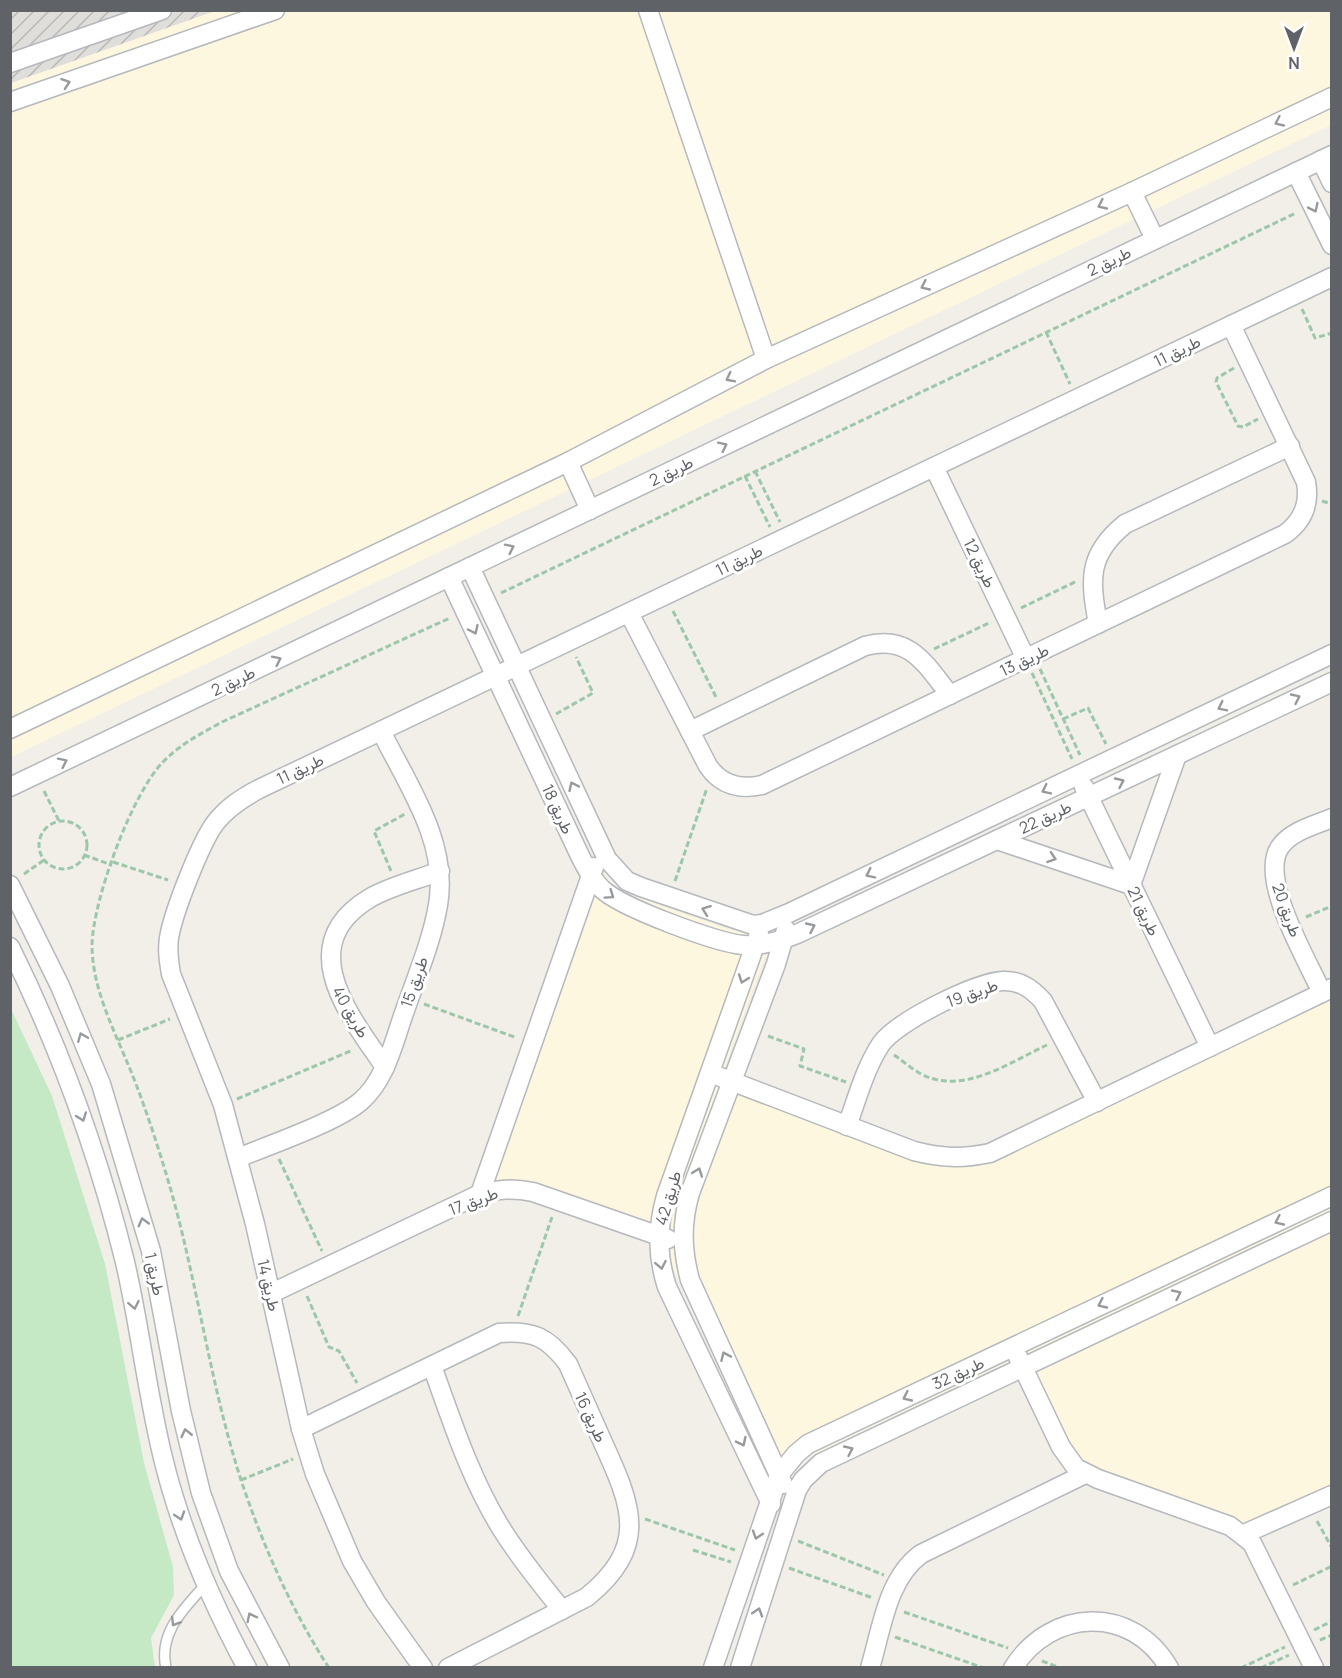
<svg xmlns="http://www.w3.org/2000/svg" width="1342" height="1678" font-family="Manrope,Vazirmatn,sans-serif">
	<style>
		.commercial { fill: #fef7e0 }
		.industrial { fill: url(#industrial-furrows) }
		.green { fill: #c5e8c5 }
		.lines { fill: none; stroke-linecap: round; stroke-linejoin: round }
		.lane-casing { stroke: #b5b8bc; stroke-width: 12 }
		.street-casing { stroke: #b5b8bc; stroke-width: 21 }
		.path { stroke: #9cc7a9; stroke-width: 3; stroke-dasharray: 6 3; stroke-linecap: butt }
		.lane { stroke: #fff; stroke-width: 9 }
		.street { stroke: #fff; stroke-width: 18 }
		.oneway { stroke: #979a9d }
		.labels { text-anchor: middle; stroke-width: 6; stroke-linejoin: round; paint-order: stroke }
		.street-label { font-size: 16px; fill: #5f6368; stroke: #fff }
	</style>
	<defs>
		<pattern id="industrial-furrows" width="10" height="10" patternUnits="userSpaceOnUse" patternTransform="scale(1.5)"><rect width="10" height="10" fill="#e0deda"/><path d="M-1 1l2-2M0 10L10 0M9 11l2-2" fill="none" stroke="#b9b8b5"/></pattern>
	</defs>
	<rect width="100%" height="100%" fill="#f1efe8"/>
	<g class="commercial">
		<path d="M215,10l1116,1v114l-1320,632v-674z"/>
		<path d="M591,854l12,20 19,18 99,35 25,7h27l-54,149 247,82 365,-171v490l-89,40 -162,-59 -57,-110 -207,98 -16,11 -20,35 -111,-240 -24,-21 -121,-40 -55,-1z"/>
	</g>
	<path class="industrial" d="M11,10l204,1 -204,72z"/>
	<path class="green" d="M11,1009l41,87 53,168 39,199 29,104 1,28 -23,43 4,29h-144z"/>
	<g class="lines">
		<defs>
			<path id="lane" d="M166,1668c-8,-36 19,-60 40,-84"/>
			<g id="street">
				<path d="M648,10l118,349"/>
				<path d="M10,63l152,-53"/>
				<path d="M10,102l265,-92"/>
				<path d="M1321,160l11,23"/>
				<path d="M1296,172l36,73"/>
				<path d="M1132,192l23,47"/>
				<path d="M568,462l22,48"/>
				<path d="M934,467l92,192"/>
				<path d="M470,567l137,292 20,22 14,6 112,38 9,-1 27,-11 543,-259"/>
				<path d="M449,577l132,281c6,11 12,23 21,31 18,18 115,54 141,56 18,1 37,-4 54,-11l535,-252"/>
				<path d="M629,613l79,153c13,19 32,24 54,19l523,-251c18,-13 25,-30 21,-52l-75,-157"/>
				<path d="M1098,624c-8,-44 -11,-69 27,-100l165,-78"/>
				<path d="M10,729l558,-267 198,-103 366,-167 200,-95"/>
				<path d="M690,731l175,-85c45,-12 60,18 85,49"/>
				<path d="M10,787l1322,-632"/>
				<path d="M1084,787l126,260"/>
				<path d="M997,840l134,45 46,-130"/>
				<path d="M10,885l50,101 41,98 50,167 30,160 20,82 28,78 51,97"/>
				<path d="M759,934l-93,262c-9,32 -9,60 1,91l104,217"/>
				<path d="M10,947c50,101 88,206 115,315 15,65 22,131 38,196 18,74 48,143 84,210"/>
				<path d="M1322,993c-14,-32 -64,-114 -42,-146 11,-16 35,-22 52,-29"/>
				<path d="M385,1067c-36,-52 -93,-122 -15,-169 21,-12 47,-18 70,-27"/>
				<path d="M710,1073l204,78c27,7 48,8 76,2l342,-165"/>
				<path d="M847,1126c10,-27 18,-58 34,-82 15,-22 95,-62 122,-63 17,-1 29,8 40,20l54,101"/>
				<path d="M238,1158c31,-13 99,-36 123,-57 25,-22 32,-57 43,-88 12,-35 28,-72 34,-108 11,-63 -31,-121 -57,-174"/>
				<path d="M480,1194l114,-327"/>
				<path d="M272,1293l208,-99c19,-5 33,-6 53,-2l135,47"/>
				<path d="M1018,1357l43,90 15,21 22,11 132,47 22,17 62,125"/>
				<path d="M432,1366c20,55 38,112 69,162 18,29 39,55 61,82"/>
				<path d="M301,1429l198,-96c34,-3 49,4 69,31 12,27 24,54 36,81 29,63 44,102 -17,152l-139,71"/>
				<path d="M783,1484l-93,-204c-8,-30 -9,-56 0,-87l86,-229 10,-34"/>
				<path d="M1244,1534l88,-39"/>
				<path d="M423,1668l-47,-66 -24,-41 -37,-87 -14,-45 -46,-205 -32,-119 -52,-131c-2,-12 -4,-23 -2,-36 4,-25 32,-97 47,-116 12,-15 26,-24 43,-33l1073,-512"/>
				<path d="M713,1668l66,-193 17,-21 12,-10 524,-248"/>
				<path d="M740,1668l57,-178 6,-10 18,-17 511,-242"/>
				<path d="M870,1668c12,-40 17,-89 51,-114l164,-80"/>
				<path d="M1013,1668c38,-60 119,-64 156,0"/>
			</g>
		</defs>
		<use href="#lane" class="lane-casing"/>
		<use href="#street" class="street-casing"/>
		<g class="path">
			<path d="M1302,309l13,29 17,-5"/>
			<path d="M1046,332l24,52"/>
			<path d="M1234,368l-17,10 -1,4 22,44 5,1 15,-8"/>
			<path d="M755,471l25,51"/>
			<path d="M745,476l25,51"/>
			<path d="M1322,501l10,3"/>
			<path d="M501,593l795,-380"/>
			<path d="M1021,608l56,-27"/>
			<path d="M673,611l44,88"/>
			<path d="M934,649l57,-27"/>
			<path d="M1040,669l40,86"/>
			<path d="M1032,673l40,86"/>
			<path d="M556,714l37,-21 -17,-36"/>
			<path d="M1063,719l25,-11 18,36"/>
			<path d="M44,791l15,30"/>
			<circle cx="63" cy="845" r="24"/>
			<path d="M84,855l28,10"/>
			<path d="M113,862l55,18"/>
			<path d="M391,871l-17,-40 31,-17"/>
			<path d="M24,874l20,-14"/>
			<path d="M675,881l32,-93"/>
			<path d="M1306,917l26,-11"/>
			<path d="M424,1004l93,34"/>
			<path d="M768,1036l36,13 -4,17 46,16"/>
			<path d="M118,1040l52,-21"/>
			<path d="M894,1055c9,6 18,14 27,19 42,22 89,-12 126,-29"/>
			<path d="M237,1099l116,-49"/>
			<path d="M279,1159l43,92"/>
			<path d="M307,1296l22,51 10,4 18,32"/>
			<path d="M518,1316l34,-99"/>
			<path d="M241,1480l52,-21"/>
			<path d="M645,1519l90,31"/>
			<path d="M1317,1521l15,27"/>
			<path d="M798,1541l86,34"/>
			<path d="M693,1550l38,12"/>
			<path d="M789,1568l84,30"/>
			<path d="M1293,1585l39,-19"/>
			<path d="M904,1612l104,36"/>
			<path d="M1314,1630l18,-9"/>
			<path d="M895,1637l89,31"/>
			<path d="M1320,1640l12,-5"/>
			<path d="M1042,1661l18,7"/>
			<path d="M329,1668c-38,-59 -66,-122 -88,-188 -33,-102 -45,-211 -77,-313 -10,-33 -21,-66 -34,-98 -16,-39 -38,-81 -38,-124 1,-45 39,-149 70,-182 17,-18 38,-29 60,-41l228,-104"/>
			<path d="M1241,1668l44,-21"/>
			<path d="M1261,1668l28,-13"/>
		</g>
		<use href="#lane" class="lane"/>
		<use href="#street" class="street"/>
	</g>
	<defs><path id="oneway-chevron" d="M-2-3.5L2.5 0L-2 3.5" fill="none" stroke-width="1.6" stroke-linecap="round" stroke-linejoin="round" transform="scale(1.5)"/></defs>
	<g class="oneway">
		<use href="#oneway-chevron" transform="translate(66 83) rotate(-19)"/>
		<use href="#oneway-chevron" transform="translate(1279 122) rotate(155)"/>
		<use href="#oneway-chevron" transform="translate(1102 205) rotate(155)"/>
		<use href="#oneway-chevron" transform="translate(1314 208) rotate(64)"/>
		<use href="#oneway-chevron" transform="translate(925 286) rotate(155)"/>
		<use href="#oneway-chevron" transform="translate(730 378) rotate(153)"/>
		<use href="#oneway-chevron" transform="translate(723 446) rotate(-26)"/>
		<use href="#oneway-chevron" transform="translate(510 548) rotate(-26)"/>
		<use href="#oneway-chevron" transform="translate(474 630) rotate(65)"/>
		<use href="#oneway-chevron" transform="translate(277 660) rotate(-26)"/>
		<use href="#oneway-chevron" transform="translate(1296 698) rotate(-25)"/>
		<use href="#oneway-chevron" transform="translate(1222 707) rotate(154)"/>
		<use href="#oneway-chevron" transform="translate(63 762) rotate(-26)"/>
		<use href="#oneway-chevron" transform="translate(1120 782) rotate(-25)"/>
		<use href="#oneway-chevron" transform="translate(573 786) rotate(-115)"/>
		<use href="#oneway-chevron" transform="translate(1046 790) rotate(154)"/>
		<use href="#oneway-chevron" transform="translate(1052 858) rotate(19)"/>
		<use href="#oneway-chevron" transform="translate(870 874) rotate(154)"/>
		<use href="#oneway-chevron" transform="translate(610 895) rotate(35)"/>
		<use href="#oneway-chevron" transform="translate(706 910) rotate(-160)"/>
		<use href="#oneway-chevron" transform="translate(811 927) rotate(-25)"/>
		<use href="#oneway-chevron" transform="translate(743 979) rotate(110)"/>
		<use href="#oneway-chevron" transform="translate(82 1037) rotate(-112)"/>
		<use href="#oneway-chevron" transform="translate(82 1117) rotate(70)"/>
		<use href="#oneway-chevron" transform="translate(698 1172) rotate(-70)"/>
		<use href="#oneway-chevron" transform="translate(1279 1221) rotate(155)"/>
		<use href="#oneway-chevron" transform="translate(143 1222) rotate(-105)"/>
		<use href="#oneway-chevron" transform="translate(661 1265) rotate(79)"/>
		<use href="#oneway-chevron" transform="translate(1177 1294) rotate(-25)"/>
		<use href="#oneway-chevron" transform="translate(1102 1304) rotate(155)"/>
		<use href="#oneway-chevron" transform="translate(134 1305) rotate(79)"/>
		<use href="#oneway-chevron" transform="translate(725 1356) rotate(-114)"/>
		<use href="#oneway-chevron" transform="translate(907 1397) rotate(155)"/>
		<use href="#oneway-chevron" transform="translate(186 1433) rotate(-103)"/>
		<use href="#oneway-chevron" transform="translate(742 1442) rotate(64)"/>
		<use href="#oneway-chevron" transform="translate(849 1450) rotate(-25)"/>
		<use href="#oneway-chevron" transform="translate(180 1516) rotate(72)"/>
		<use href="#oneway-chevron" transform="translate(757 1535) rotate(108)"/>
		<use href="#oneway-chevron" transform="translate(758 1612) rotate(-72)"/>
		<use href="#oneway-chevron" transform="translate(251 1617) rotate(-117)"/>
		<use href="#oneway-chevron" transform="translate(175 1622) rotate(122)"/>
	</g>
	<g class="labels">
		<g class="street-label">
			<text transform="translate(1109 261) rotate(-26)" y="6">طريق 2</text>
			<text transform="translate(1177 351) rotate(-26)" y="6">طريق 11</text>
			<text transform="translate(671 471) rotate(-26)" y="6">طريق 2</text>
			<text transform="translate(739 560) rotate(-26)" y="6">طريق 11</text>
			<text transform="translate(980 563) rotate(64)" y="6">طريق 12</text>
			<text transform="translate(1024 660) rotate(-26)" y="6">طريق 13</text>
			<text transform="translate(233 681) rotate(-26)" y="6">طريق 2</text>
			<text transform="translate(300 769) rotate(-25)" y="6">طريق 11</text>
			<text transform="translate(558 809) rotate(65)" y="6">طريق 18</text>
			<text transform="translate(1045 817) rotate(-25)" y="6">طريق 22</text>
			<text transform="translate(1287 910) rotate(70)" y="6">طريق 20</text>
			<text transform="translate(1144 911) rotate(64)" y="6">طريق 21</text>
			<text transform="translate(414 982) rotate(-71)" y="6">طريق 15</text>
			<text transform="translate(972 993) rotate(-20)" y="6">طريق 19</text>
			<text transform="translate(351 1012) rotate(60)" y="6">طريق 40</text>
			<text transform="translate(668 1198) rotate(-74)" y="6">طريق 42</text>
			<text transform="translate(473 1201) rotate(-21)" y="6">طريق 17</text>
			<text transform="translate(155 1274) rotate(78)" y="6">طريق 1</text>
			<text transform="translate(269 1285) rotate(77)" y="6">طريق 14</text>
			<text transform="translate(958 1373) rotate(-25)" y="6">طريق 32</text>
			<text transform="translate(591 1417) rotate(65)" y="6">طريق 16</text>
		</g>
	</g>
	<rect width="1342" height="1678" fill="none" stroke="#5f6368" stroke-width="24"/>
	<g transform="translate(1294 48) rotate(180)" stroke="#ffffff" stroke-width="4.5" paint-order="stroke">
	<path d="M0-4.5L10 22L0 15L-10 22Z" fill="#5f6368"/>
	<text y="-9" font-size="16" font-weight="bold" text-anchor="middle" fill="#5f6368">N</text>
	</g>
</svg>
